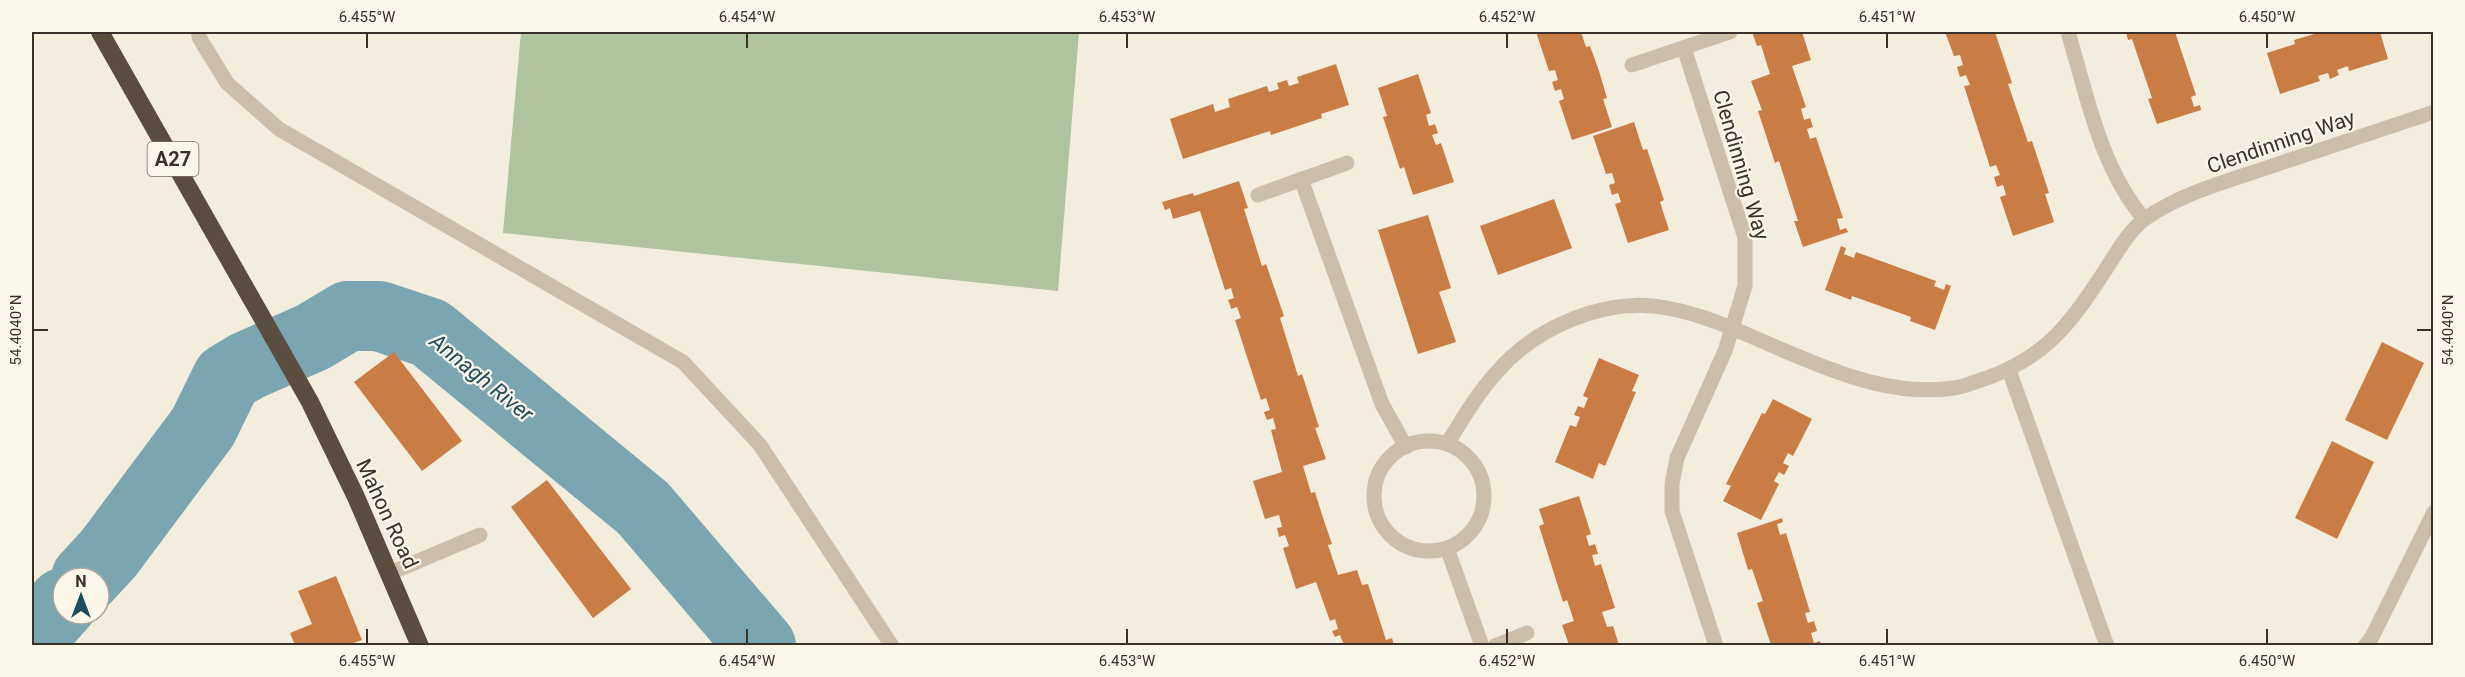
<svg xmlns="http://www.w3.org/2000/svg" width="2465" height="677" font-family="Roboto,sans-serif">
	<style>
		.green { fill: #afc39d }
		.lines { fill: none; stroke-linecap: round; stroke-linejoin: round }
		.river { stroke: #7ba5b1; stroke-width: 70 }
		.building { fill: #c97d45 }
		.minor { stroke: #ccbfa9; stroke-width: 15 }
		.highway { stroke: #5a4d40; stroke-width: 18 }
		.ticks { fill: none; stroke: #393129; stroke-width: 2 }
		.labels { text-anchor: middle; stroke-width: 4.5; stroke-linejoin: round; paint-order: stroke }
		.shield { fill: #faf6ea; stroke: #736c63; stroke-width: 1.5 }
		.shield-label { font-size: 20px; font-weight: bold; fill: #393129 }
		.street-label { font-size: 21px; fill: #393129; stroke: #faf6ea }
		.water-label { font-size: 22px; font-style: italic; fill: #1d4c5c; stroke: #faf6ea }
		.neatline { fill: none; stroke: #393129; stroke-width: 2 }
		.ticks-label { font-size: 15px; text-anchor: middle; fill: #393129 }
	</style>
	<rect width="100%" height="100%" fill="#f3edde"/>
	<path class="green" d="M521,32h558l-21,259 -555,-58z"/>
	<g class="lines">
		<g class="river">
			<path d="M86,578l23,-25 94,-126 24,-49 20,-12 66,-29 35,-21h31l51,17 213,175 118,138"/>
			<path d="M32,638l31,-35"/>
		</g>
	</g>
	<g class="building">
		<path d="M1536,32h45l5,15 4,-1 9,25 8,27 -4,1 9,28 -40,13 -13,-39 5,-2 -3,-10 -6,2 -3,-9 6,-2 -3,-10 -6,1z"/>
		<path d="M1752,32h50l9,28 -19,6 14,41 -5,2 3,11 6,-2 3,9 -6,2 3,10 6,-2 27,81 -6,1 3,11 6,-2 2,4 -45,15 -9,-26h4l-19,-60 -4,2 -17,-52 4,-1 -11,-29 19,-7 -9,-29 -4,1z"/>
		<path d="M1945,32h50l17,51 -4,1 20,58 4,-1 17,52 -4,1 9,28 -41,14 -13,-39 6,-2 -3,-10 -6,2 -3,-10 6,-2 -4,-10 -6,2 -26,-81 6,-1 -4,-10 -6,2 -3,-10 6,-2 -3,-10 -6,1z"/>
		<path d="M2126,32h49l21,63 -5,2 3,10 6,-2 1,5 -44,14 -9,-25 4,-1 -20,-59 -4,1z"/>
		<path d="M2321,32h59l8,27 -39,12 -1,-5 -11,4 2,5 -9,4 -2,-6 -10,3 2,5 -40,13 -13,-41 28,-9 -1,-4z"/>
		<path d="M1336,64l13,41 -28,9 1,4 -51,17 -1,-4 -87,28 -13,-40 43,-15 2,8 15,-5 -2,-8 39,-13 2,6 10,-3 -2,-6 10,-3 2,6 10,-3 -2,-6z"/>
		<path d="M1418,74l13,39 -5,2 3,11 6,-2 3,9 -6,2 4,10 5,-2 13,39 -41,13 -9,-28 -4,2 -17,-52 4,-1 -9,-28z"/>
		<path d="M1634,122l9,28 4,-1 17,51 -4,2 9,28 -41,13 -13,-39 6,-2 -3,-9 -6,2 -3,-10 6,-2 -3,-10 -6,1 -13,-38z"/>
		<path d="M1239,181l9,27 -4,1 18,57 4,-2 18,52 -4,2 18,58 4,-2 17,53 -4,1 11,31 -23,7 8,27 4,-1 8,26 9,26 -4,1 10,30 19,-5 5,15 6,-1 18,56 6,-2 2,7h-50l-4,-10 -5,2 -3,-6 6,-2 -3,-10 -5,2 -14,-39 -20,7 -13,-41 6,-2 -4,-11 -6,2 -2,-9 5,-1 -3,-12 -14,4 -12,-38 29,-9 -11,-42 5,-1 -3,-11 -6,2 -3,-8 6,-2 -4,-12 -5,2 -26,-80 6,-2 -4,-11 -6,2 -1,-4 -2,-5 6,-2 -3,-10 -6,2 -25,-79 -27,8 -3,-11 -5,2 -3,-8 31,-9 1,3z"/>
		<path d="M1554,199l18,49 -74,27 -18,-49z"/>
		<path d="M1428,215l23,73 -12,4 17,50 -38,12 -40,-124z"/>
		<path d="M1841,246l5,2 -2,6 10,4 2,-6 80,29 -2,5 10,4 2,-6 5,2 -16,44 -25,-9 1,-4 -59,-21 -1,4 -26,-10z"/>
		<path d="M2382,342l42,21 -37,77 -42,-20z"/>
		<path d="M394,352l68,89 -40,30 -68,-89z"/>
		<path d="M1599,358l40,17 -7,16 4,1 -31,74 -6,-3 -6,16 -38,-17 15,-37 6,2 4,-10 -6,-2 4,-9 6,2 4,-10 -5,-2z"/>
		<path d="M1773,399l39,20 -19,37 -5,-3 -5,10 6,3 -5,9 -5,-3 -5,9 5,3 -18,36 -38,-19 8,-15 -5,-2 36,-71 3,1z"/>
		<path d="M2332,441l42,21 -37,77 -42,-21z"/>
		<path d="M547,480l84,109 -38,29 -82,-111z"/>
		<path d="M1579,496l12,38 -5,2 3,10 6,-2 3,10 -6,1 3,11 6,-2 14,44 -13,4 5,15 6,-1 6,19h-50l-7,-20 12,-4 -7,-21 -4,2 -24,-76 5,-2 -5,-15z"/>
		<path d="M1782,518l1,4 -6,2 3,11 6,-2 24,79 -5,1 3,10 6,-2 3,10 -6,2 3,10 6,-2 1,4h-50l-14,-42 6,-2 -11,-32 -4,1 -11,-37z"/>
		<path d="M336,576l26,64 -14,5h-53l-5,-12 22,-9 -14,-33z"/>
	</g>
	<g class="lines">
		<g class="minor">
			<path d="M198,32l2,7 27,44 52,46 404,233 77,83 132,201"/>
			<path d="M2068,32c19,63 32,135 76,187"/>
			<path d="M1684,48l61,190v48l-20,65 -48,107 -5,26v27l44,135"/>
			<path d="M1632,65l98,-33"/>
			<path d="M1301,179l81,225 24,43"/>
			<path d="M1258,195l89,-32"/>
			<path d="M2009,370l98,276"/>
			<circle cx="1429" cy="496" r="55"/>
			<path d="M1447,444c15,-24 30,-50 49,-71 39,-46 111,-77 171,-65 45,8 88,31 130,48 50,21 102,40 157,32 11,-1 22,-7 33,-10 59,-21 84,-55 117,-106 12,-18 24,-41 42,-54 36,-25 82,-37 123,-51 55,-18 110,-37 165,-55"/>
			<path d="M1447,548l35,98"/>
			<path d="M390,573l90,-38"/>
			<path d="M1495,646l32,-13"/>
			<path d="M2365,646l7,-9 62,-125"/>
		</g>
		<path class="highway" d="M100,32l210,370 46,95 64,149"/>
	</g>
	<path class="ticks" d="M367,33v15M747,33v15M1127,33v15M1507,33v15M1887,33v15M2267,33v15M33,330h15M2417,330h15M367,629v15M747,629v15M1127,629v15M1507,629v15M1887,629v15M2267,629v15"/>
	<g class="labels">
		<rect class="shield" x="147.5" y="142" width="51" height="34" rx="4.5"/>
		<g class="shield-label">
			<text x="173" y="166">A27</text>
		</g>
		<g class="street-label">
			<text transform="translate(2281 142) rotate(-19)" y="7">Clendinning Way</text>
			<text transform="translate(1741 165) rotate(74)" y="7">Clendinning Way</text>
			<text transform="translate(387 514) rotate(65)" y="7">Mahon Road</text>
		</g>
		<g class="water-label">
			<text transform="translate(482 377) rotate(39)" y="8">Annagh River</text>
		</g>
	</g>
	<rect width="2465" height="677" fill="none" stroke="#faf6ea" stroke-width="66"/>
	<g transform="translate(81 596)"><circle r="28" fill="#faf6ea" stroke="#ada79d" stroke-width="1.5"/>
	<path d="M0-4.5L10 22L0 15L-10 22Z" fill="#1d4c5c"/>
	<text y="-9" font-size="16" font-weight="bold" text-anchor="middle" fill="#393129">N</text>
	</g>
	<rect x="33" y="33" width="2399" height="611" class="neatline"/>
	<g class="ticks-label">
		<text x="367" y="22">6.455°W</text>
		<text x="747" y="22">6.454°W</text>
		<text x="1127" y="22">6.453°W</text>
		<text x="1507" y="22">6.452°W</text>
		<text x="1887" y="22">6.451°W</text>
		<text x="2267" y="22">6.450°W</text>
		<text transform="translate(16 330) rotate(-90)" y="5">54.4040°N</text>
		<text transform="translate(2448 330) rotate(-90)" y="5">54.4040°N</text>
		<text x="367" y="666">6.455°W</text>
		<text x="747" y="666">6.454°W</text>
		<text x="1127" y="666">6.453°W</text>
		<text x="1507" y="666">6.452°W</text>
		<text x="1887" y="666">6.451°W</text>
		<text x="2267" y="666">6.450°W</text>
	</g>
</svg>
